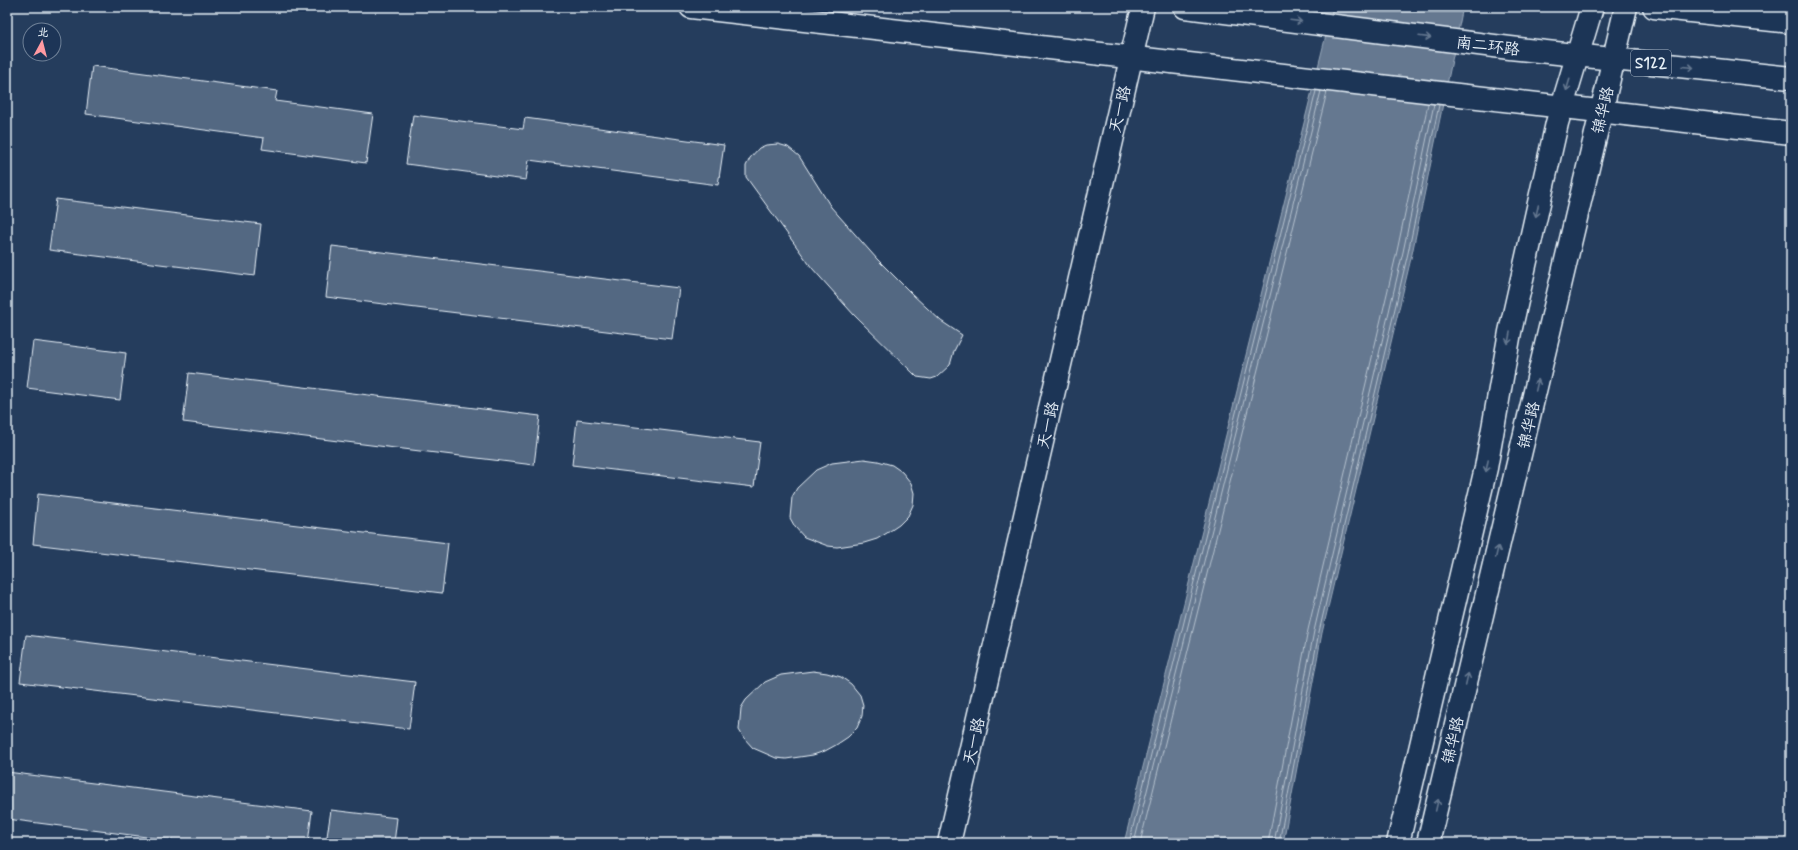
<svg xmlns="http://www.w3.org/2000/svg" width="1798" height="850" font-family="Mynerve,'LXGW WenKai TC',sans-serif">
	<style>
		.water { fill: #657890; stroke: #99a8ba }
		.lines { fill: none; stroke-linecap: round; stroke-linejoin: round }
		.shore { stroke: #b4c1ce; stroke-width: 1 }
		.building { fill: #536782; stroke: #e8f1f8 }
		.secondary-casing { stroke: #e8f1f8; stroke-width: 25 }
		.primary-casing { stroke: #e8f1f8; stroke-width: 25 }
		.secondary { stroke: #1d3557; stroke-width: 22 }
		.primary { stroke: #1d3557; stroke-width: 22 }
		.oneway { stroke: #64778f }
		.labels { text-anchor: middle; stroke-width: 3.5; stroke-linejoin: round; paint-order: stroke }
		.shield { fill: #1d3557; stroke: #abb9c8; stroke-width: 1 }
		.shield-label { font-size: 15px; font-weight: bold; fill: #e8f1f8 }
		.street-label { font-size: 16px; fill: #e8f1f8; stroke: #1d3557 }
	</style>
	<rect width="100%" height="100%" fill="#253d5d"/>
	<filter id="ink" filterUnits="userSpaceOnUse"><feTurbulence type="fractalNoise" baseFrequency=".025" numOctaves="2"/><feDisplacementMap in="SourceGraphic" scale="8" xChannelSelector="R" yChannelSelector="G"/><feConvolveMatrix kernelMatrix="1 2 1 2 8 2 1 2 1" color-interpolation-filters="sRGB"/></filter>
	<g filter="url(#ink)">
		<path class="water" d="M1333,7h130l-51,247 -90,379 -39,210h-159z"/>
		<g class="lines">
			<g class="shore">
				<path d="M1129,843l187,-752"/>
				<path d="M1134,843l187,-752"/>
				<path d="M1140,843l187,-751"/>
				<path d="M1268,843l40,-213 89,-379 31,-147"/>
				<path d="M1274,843l40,-212 89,-379 31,-148"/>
				<path d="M1279,843l40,-211 89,-379 31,-148"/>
			</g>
		</g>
		<g class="building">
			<path d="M92,66l185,25 -2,10 98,13 -7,49 -104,-14 2,-11 -178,-24z"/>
			<path d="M413,115l110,14 2,-11 199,27 -6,40 -189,-25 -3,20 -120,-16z"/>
			<path d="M778,144l10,3 11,9 32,51 46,52 35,35 29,27 21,14 -8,16 -4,14 -13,12 -6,2 -14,-2 -63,-62 -42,-47 -66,-91v-11l4,-8 9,-10 7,-3z"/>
			<path d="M56,199l205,25 -6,52 -206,-26z"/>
			<path d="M332,246l347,42 -7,51 -346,-42z"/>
			<path d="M33,341l93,12 -6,47 -93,-12z"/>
			<path d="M189,373l351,43 -6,49 -351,-43z"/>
			<path d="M577,420l183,22 -6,45 -182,-22z"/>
			<path d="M864,459l14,2 14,4 10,7 9,11 3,10 -1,12 -5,11 -9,9 -12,8 -10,6 -13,4 -27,4 -9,-1 -24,-9 -9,-10 -5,-9 2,-21 5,-9 19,-18 16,-7z"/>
			<path d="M38,494l410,49 -6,50 -409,-49z"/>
			<path d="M26,635l389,47 -6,47 -389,-47z"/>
			<path d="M813,671l14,2 14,4 10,7 9,11 3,10 -1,11 -5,12 -9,9 -12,8 -11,6 -12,4 -27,4 -10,-1 -23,-10 -9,-10 -5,-8 2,-22 5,-8 19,-18 16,-7z"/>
			<path d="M7,772l305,39 -4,32h-115l-186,-24z"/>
			<path d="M331,810l66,8 -3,25h-68z"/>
		</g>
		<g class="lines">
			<defs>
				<g id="secondary">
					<path d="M691,7l1100,126"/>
					<path d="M949,843l194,-836"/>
					<path d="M1398,843l88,-375 24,-136 47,-209 35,-116"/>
					<path d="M1428,843l198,-836"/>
				</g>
				<g id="primary">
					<path d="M1185,7l325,41 281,30"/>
					<path d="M1654,7l137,15"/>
				</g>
			</defs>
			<use href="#secondary" class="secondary-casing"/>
			<use href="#primary" class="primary-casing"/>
			<use href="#secondary" class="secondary"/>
			<use href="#primary" class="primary"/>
		</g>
		<defs><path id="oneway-shaft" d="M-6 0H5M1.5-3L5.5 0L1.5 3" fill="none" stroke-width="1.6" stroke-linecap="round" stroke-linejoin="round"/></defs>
		<g class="oneway">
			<use href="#oneway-shaft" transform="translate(1296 21) rotate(7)"/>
			<use href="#oneway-shaft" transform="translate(1425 37) rotate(7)"/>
			<use href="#oneway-shaft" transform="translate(1688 67) rotate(6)"/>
			<use href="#oneway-shaft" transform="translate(1568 85) rotate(107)"/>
			<use href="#oneway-shaft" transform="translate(1537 211) rotate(103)"/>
			<use href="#oneway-shaft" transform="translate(1509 338) rotate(100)"/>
			<use href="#oneway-shaft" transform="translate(1537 385) rotate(-77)"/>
			<use href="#oneway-shaft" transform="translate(1487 466) rotate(101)"/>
			<use href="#oneway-shaft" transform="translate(1497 552) rotate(-77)"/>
			<use href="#oneway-shaft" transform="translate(1467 679) rotate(-77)"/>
			<use href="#oneway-shaft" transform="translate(1437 805) rotate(-77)"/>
		</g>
	</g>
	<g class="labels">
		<rect class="shield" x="1631" y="50" width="40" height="26" rx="3"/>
		<g class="shield-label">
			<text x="1651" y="68">S122</text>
		</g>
		<g class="street-label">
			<text transform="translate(1488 45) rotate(7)" y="6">南二环路</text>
			<text transform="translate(1119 109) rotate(-77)" y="6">天一路</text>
			<text transform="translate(1602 110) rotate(-77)" y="6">锦华路</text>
			<text transform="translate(1047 425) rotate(-77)" y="6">天一路</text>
			<text transform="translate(1528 425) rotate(-77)" y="6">锦华路</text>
			<text transform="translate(1452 740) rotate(-77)" y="6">锦华路</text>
			<text transform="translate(973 741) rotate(-77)" y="6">天一路</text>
		</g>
	</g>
	<rect width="1798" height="850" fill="none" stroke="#1d3557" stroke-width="24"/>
	<rect x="12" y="12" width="1774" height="826" fill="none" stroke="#e8f1f8" stroke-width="1.5" filter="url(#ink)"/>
	<g transform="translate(42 42) rotate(7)"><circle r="19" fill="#1d3557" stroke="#6e8097"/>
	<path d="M0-3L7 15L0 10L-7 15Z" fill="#ff9aa2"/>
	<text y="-6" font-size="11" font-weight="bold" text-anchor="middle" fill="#e8f1f8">北</text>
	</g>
</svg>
